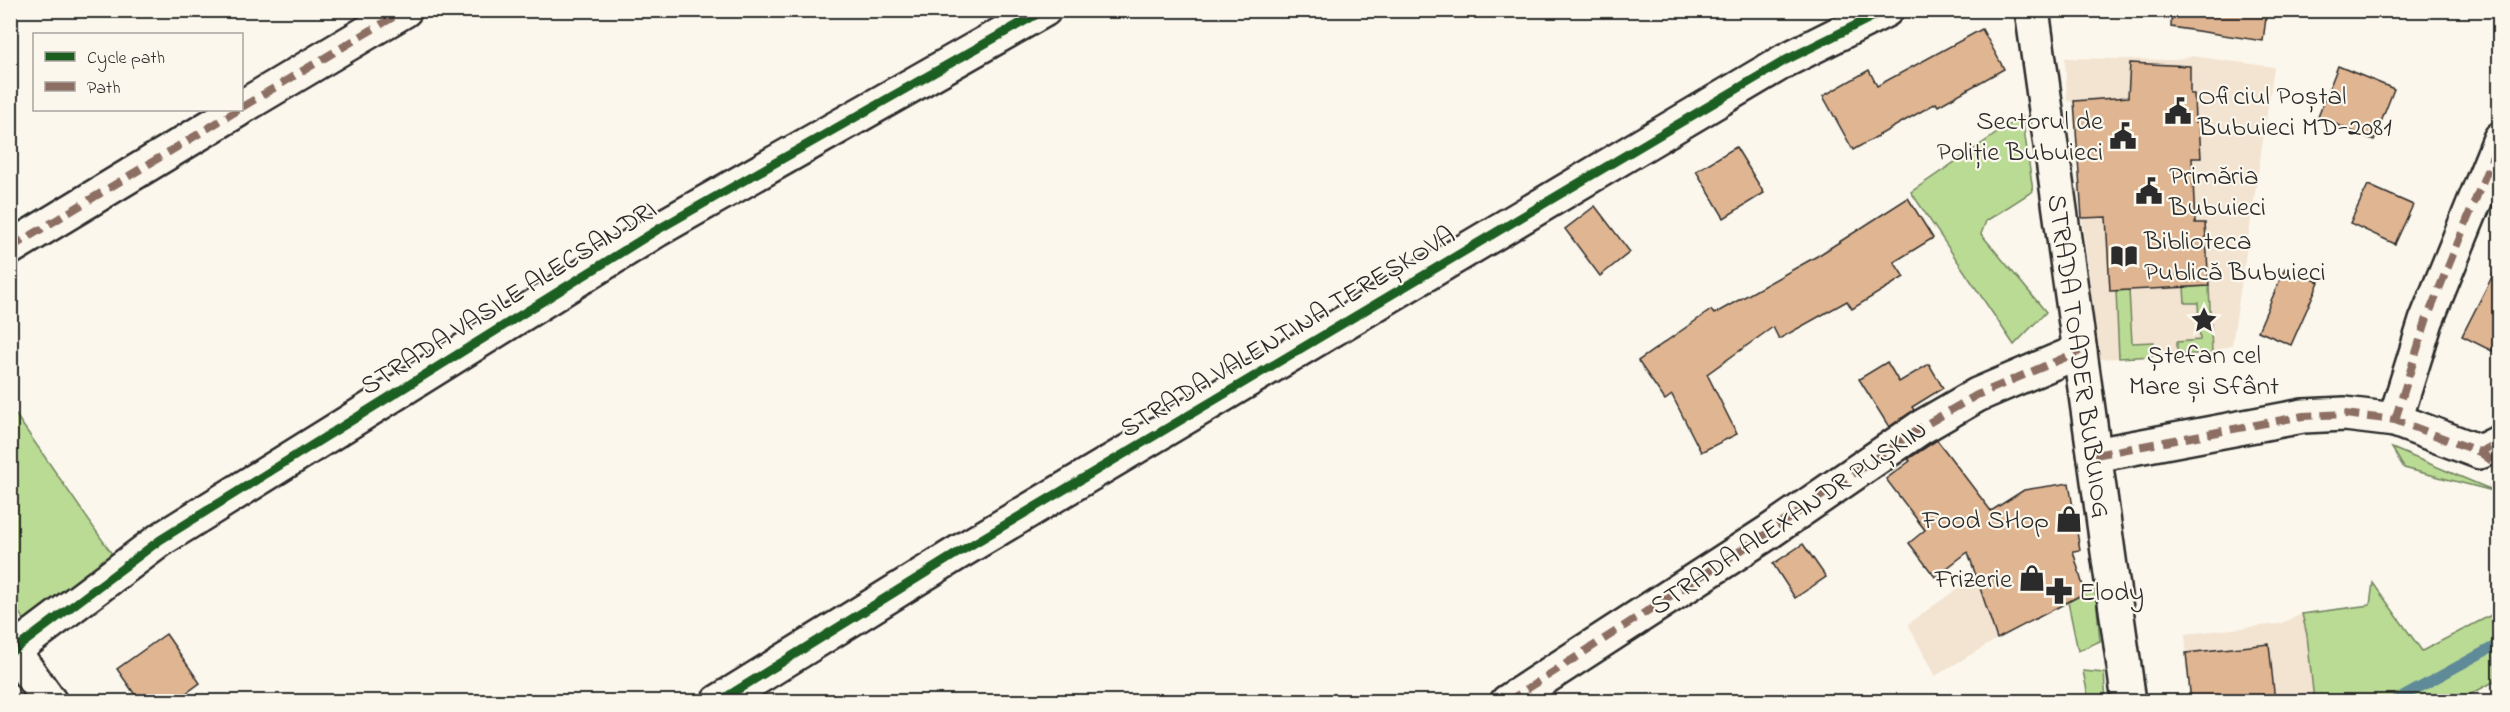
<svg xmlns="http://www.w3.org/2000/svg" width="2510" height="712" font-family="'Indie Flower',sans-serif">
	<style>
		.built { fill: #f3e3d1 }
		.green { fill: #badb94; stroke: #728360; stroke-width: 1.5 }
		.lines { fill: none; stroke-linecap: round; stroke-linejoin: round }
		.stream { stroke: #5e8a98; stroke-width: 10 }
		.building { fill: #e0b591; stroke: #2b2b2b; stroke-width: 1.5 }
		.minor-casing { stroke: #2b2b2b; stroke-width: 38 }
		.minor { stroke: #fbf7ec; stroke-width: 33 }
		.quiet { stroke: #8d6e63; stroke-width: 8; stroke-dasharray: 15 8; stroke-linecap: butt }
		.cycleway-casing { stroke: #fbf7ec; stroke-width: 13 }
		.cycleway { stroke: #1b5e20; stroke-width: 9 }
		.labels { text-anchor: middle; stroke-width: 4.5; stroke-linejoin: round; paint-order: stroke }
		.poi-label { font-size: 27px; fill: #2b2b2b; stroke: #fbf7ec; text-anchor: start }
		.street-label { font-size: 27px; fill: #2b2b2b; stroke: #fbf7ec }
	</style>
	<rect width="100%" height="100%" fill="#fbf7ec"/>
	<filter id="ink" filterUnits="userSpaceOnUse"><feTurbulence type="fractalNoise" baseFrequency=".0167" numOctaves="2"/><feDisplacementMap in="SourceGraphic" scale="12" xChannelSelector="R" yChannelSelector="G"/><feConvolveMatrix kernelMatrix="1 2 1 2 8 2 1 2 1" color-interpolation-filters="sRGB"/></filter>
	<g filter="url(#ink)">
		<g class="built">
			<path d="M2191,56l83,11 -42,278 -20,8 -113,6 -17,-141 -8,-116 -7,-1 -2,-43 108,2z"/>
			<path d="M2073,551l12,42 -88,46 -62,37 -27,-52 80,-57z"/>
			<path d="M2302,614l5,21 7,66h-123l-6,-67 95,-10z"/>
		</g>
		<g class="green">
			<path d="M2022,116l11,75 -47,30 -5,13 65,78 -32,33 -103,-153z"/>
			<path d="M2209,286l3,67 -35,2v-13l23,-2 -2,-37h-13l-1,-16z"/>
			<path d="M2129,290l3,53 22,-1v14l-35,2 -3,-67z"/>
			<path d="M11,408l101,146 -88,66 -13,-19z"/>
			<path d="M2392,448l105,44 -93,-24z"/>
			<path d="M2373,583l49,68 77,-40v68l-41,22h-144l-7,-66 -5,-21 68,-9z"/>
			<path d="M2095,586l5,55 -22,10 -10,-49z"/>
			<path d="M2083,671l21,2 2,28h-17z"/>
		</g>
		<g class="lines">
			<path class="stream" d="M2393,702l107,-59"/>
		</g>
		<g class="building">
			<path d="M2172,10h95l-4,31 -92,-14z"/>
			<path d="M1982,29l22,40 -66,37 -2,-3 -83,47 -30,-54 46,-26 8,16z"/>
			<path d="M2130,63l60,3v28h4l1,28h4l2,36h-9l3,65h10l4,63 -99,5 -4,-74 -24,1 -8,-117 54,-4z"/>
			<path d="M2338,66l56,23 -20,51 -56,-23z"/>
			<path d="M1736,147l28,46 -40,25 -28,-47z"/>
			<path d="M2368,185l45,20 -18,39 -45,-21z"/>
			<path d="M1908,198l25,40 -39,24 10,15 -52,32 -5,-8 -68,38 -6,-12 -66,47 30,60 -36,18 -29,-57 -7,5 -27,-39 73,-51 3,4 105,-59z"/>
			<path d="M1595,206l35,46 -30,24 -35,-47z"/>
			<path d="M2499,263v73l-7,15 -30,-15z"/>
			<path d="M2285,268l34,14 -28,63 -33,-14z"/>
			<path d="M1887,362l12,20 30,-18 14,24 -31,19 2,3 -25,17 -30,-48z"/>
			<path d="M1937,440l54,71 33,-21 45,-7 11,67 -7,1 12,42 -88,46 -29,-87 -33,25 -26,-34 16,-13 -39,-51 24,-18 -2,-2z"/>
			<path d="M1803,544l23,33 -31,21 -22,-34z"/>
			<path d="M166,634l34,49 -26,19h-34l-23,-33z"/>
			<path d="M2269,644l6,58h-84l-5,-49z"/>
		</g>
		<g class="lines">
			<defs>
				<g id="minor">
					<path d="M2032,10l97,692"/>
					<path d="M242,107l163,-97"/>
					<path d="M10,248l228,-138"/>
					<path d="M2395,420l31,-99 74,-182"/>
					<path d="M2095,455l208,-39 42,-2 50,6 85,32 20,-10"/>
					<path d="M10,646l40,56"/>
					<path d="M14,650l146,-110 497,-310 387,-220"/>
					<path d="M718,702l238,-148 690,-411 140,-83 100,-50"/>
					<path d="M1507,702l262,-170 151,-104 57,-33 103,-44"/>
				</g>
			</defs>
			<use href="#minor" class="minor-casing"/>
			<use href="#minor" class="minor"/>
			<g class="quiet">
				<path d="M242,107l163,-97"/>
				<path d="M10,248l228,-138"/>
				<path d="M2395,420l31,-99 74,-182"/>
				<path d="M2480,452l20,15"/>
				<path d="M2095,455l208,-39 42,-2 50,6 85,32 20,-10"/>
				<path d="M1507,702l262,-170 151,-104 57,-33 103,-44"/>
			</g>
			<defs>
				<g id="cycleway">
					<path d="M14,650l146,-110 497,-310 387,-220"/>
					<path d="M718,702l238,-148 690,-411 140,-83 100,-50"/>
				</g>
			</defs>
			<use href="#cycleway" class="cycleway-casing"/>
			<use href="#cycleway" class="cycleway"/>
		</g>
	</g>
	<defs>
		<symbol id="civic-bare" viewBox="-9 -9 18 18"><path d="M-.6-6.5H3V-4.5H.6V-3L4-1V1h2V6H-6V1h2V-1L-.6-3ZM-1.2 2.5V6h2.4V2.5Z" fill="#2b2b2b" stroke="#fbf7ec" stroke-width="2.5" paint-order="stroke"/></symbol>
		<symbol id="library-bare" viewBox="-9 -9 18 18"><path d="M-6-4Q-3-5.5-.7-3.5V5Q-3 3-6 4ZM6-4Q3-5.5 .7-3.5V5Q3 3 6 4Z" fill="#2b2b2b" stroke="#fbf7ec" stroke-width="2.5" paint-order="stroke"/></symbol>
		<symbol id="sight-bare" viewBox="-9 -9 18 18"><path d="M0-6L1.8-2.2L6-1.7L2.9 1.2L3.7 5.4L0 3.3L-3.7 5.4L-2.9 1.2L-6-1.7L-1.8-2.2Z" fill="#2b2b2b" stroke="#fbf7ec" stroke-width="2.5" paint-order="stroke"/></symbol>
		<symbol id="shop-bare" viewBox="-9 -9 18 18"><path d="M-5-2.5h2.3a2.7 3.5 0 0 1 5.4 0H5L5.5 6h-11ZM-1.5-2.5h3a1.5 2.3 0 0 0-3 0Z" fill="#2b2b2b" stroke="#fbf7ec" stroke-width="2.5" paint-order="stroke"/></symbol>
		<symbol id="pharmacy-bare" viewBox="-9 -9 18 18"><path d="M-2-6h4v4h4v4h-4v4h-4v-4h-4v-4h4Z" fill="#2b2b2b" stroke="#fbf7ec" stroke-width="2.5" paint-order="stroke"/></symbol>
	</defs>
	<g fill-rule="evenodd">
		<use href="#civic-bare" x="2159" y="92" width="38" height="38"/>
		<use href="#civic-bare" x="2104" y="117" width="38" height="38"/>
		<use href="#civic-bare" x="2130" y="172" width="38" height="38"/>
		<use href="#library-bare" x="2105" y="237" width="38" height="38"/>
		<use href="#sight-bare" x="2185" y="301" width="38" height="38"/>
		<use href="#shop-bare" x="2050" y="500" width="38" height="38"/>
		<use href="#shop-bare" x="2013" y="559" width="38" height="38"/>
		<use href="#pharmacy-bare" x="2040" y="572" width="38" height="38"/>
	</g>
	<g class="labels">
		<g class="poi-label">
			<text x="2198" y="104">Oficiul Poștal<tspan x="2198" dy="31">Bubuieci MD-2081</tspan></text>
			<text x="2103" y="129" text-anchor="end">Sectorul de<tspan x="2103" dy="31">Poliție Bubuieci</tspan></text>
			<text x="2169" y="184">Primăria<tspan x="2169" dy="31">Bubuieci</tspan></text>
			<text x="2144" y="249">Biblioteca<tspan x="2144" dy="31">Publică Bubuieci</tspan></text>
			<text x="2204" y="363" text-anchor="middle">Ștefan cel<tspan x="2204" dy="31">Mare și Sfânt</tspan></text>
			<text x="2049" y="528" text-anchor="end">Food SHop</text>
			<text x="2012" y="587" text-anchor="end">Frizerie</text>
			<text x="2079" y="600">Elody</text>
		</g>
		<g class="street-label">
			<text transform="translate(508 297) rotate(-32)" y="9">STRADA VASILE ALECSANDRI</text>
			<text transform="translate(1287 331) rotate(-31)" y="9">STRADA VALENTINA TEREȘKOVA</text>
			<text transform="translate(2080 356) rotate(82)" y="9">STRADA TOADER BUBUIOG</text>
			<text transform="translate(1788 517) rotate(-34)" y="9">STRADA ALEXANDR PUȘKIN</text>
		</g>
	</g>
	<rect width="2510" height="712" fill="none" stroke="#fbf7ec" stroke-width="36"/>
	<rect x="18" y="18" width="2474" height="676" fill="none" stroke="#2b2b2b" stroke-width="2" filter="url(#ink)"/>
	<rect x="33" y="33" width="210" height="78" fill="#fbf7ec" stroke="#a8a59f" stroke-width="1.5"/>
	<rect x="45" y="52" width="30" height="9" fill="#1b5e20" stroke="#a8a59f" stroke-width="1.5"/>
	<text x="87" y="63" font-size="18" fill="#2b2b2b">Cycle path</text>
	<rect x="45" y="82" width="30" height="9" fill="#8d6e63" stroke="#a8a59f" stroke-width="1.5"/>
	<text x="87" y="93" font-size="18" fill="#2b2b2b">Path</text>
</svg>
